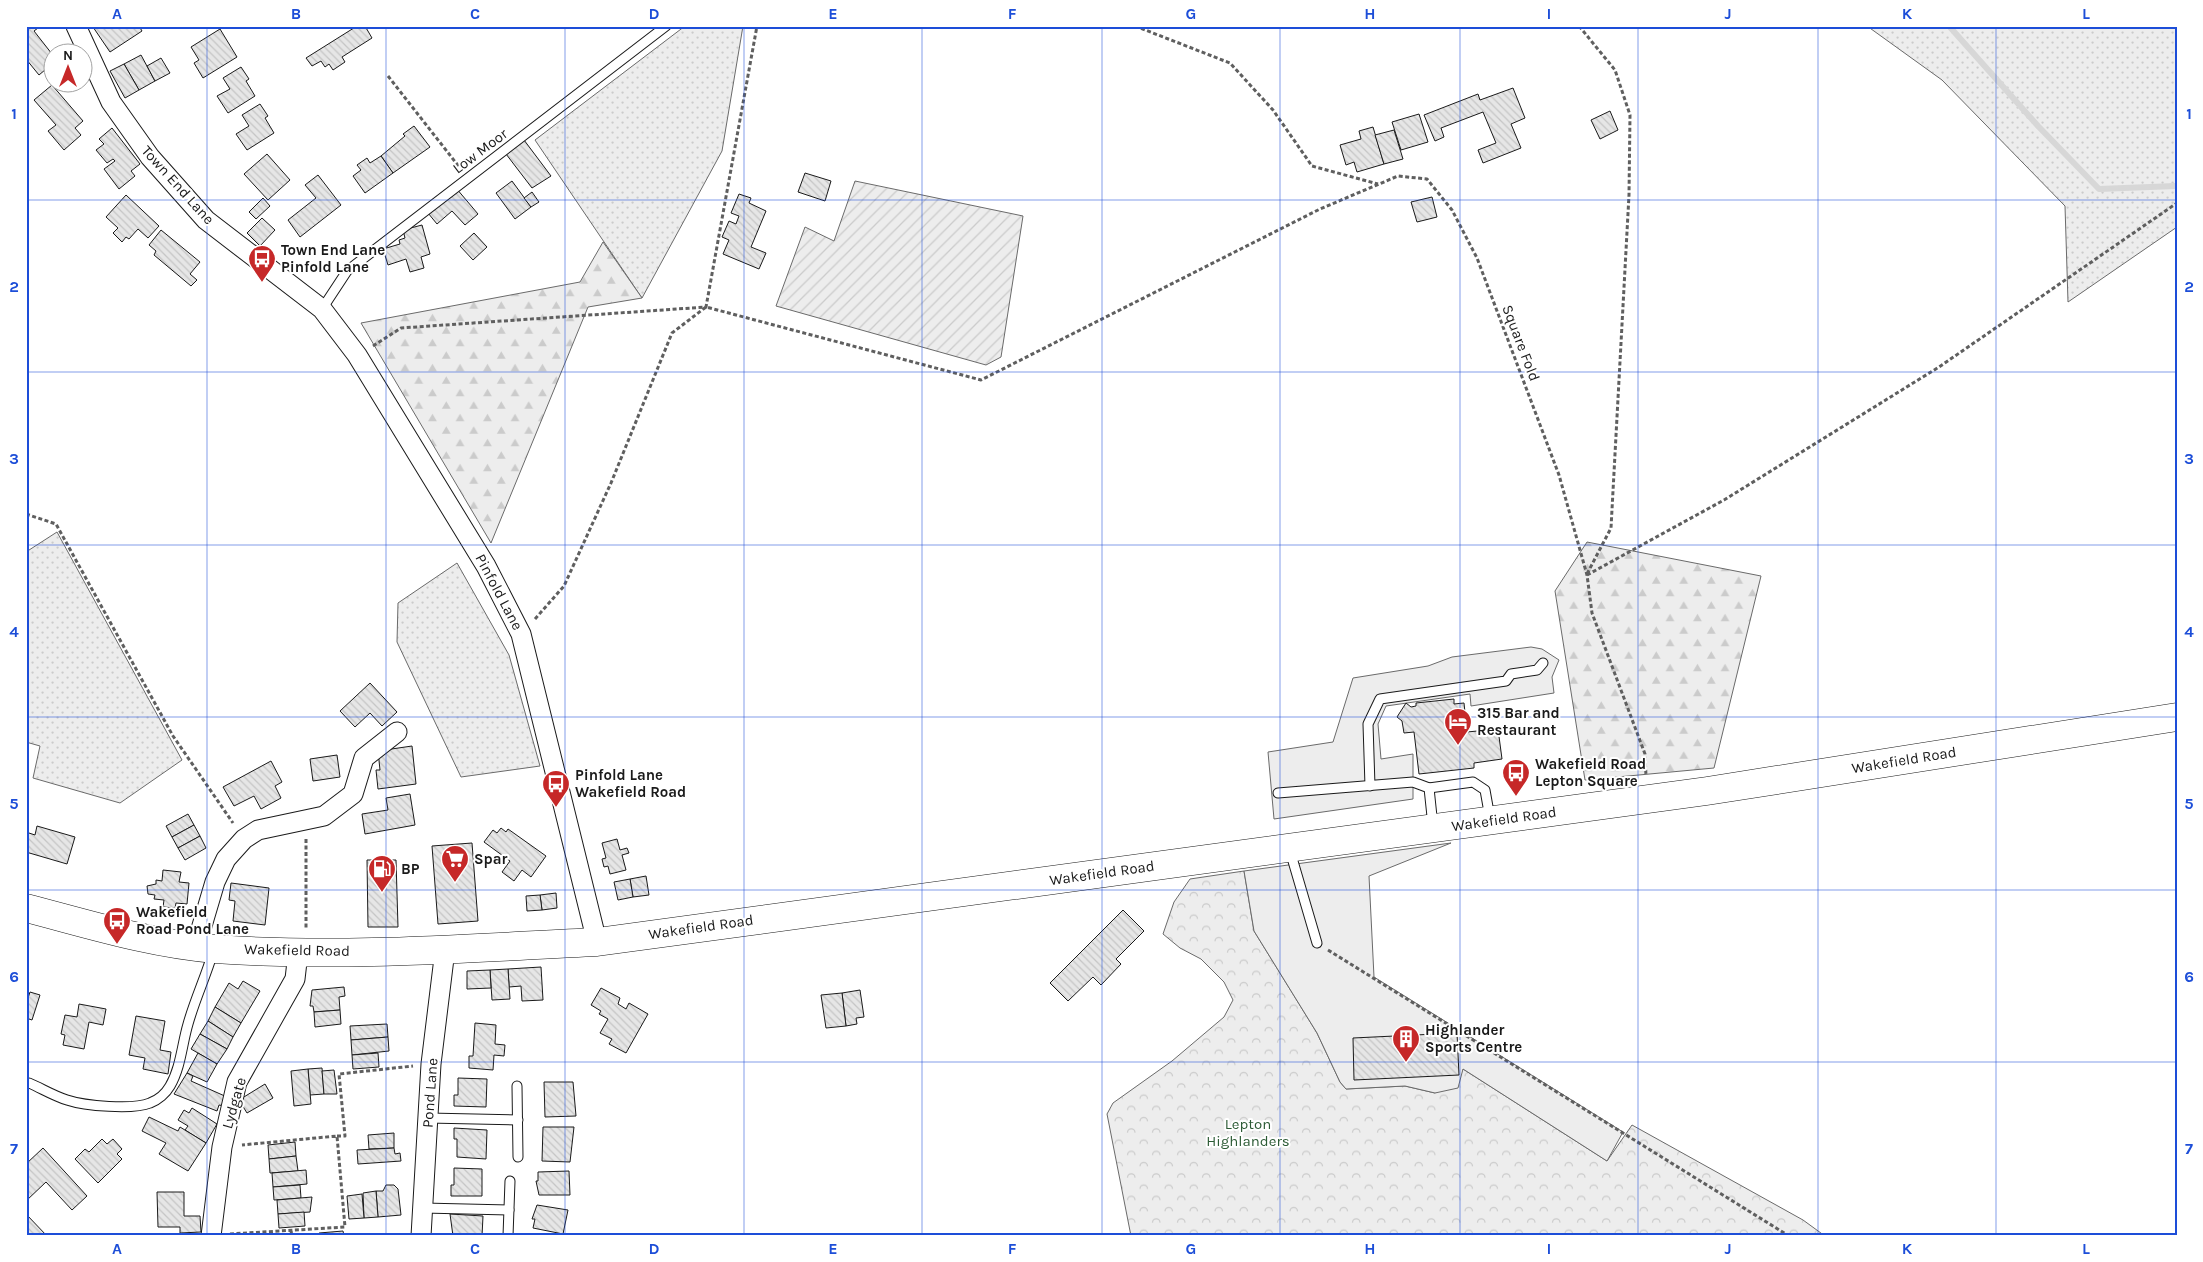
<svg xmlns="http://www.w3.org/2000/svg" width="2203" height="1262" font-family="Karla,sans-serif">
	<style>
		.grass { fill: url(#grass-dots); stroke: #6a6a6a }
		.forest { fill: url(#forest-firs); stroke: #6a6a6a }
		.park { fill: url(#park-crowns); stroke: #6a6a6a }
		.garden { fill: url(#garden-furrows); stroke: #6a6a6a }
		.pitch { fill: #ededed; stroke: #6a6a6a }
		.lines { fill: none; stroke-linecap: round; stroke-linejoin: round }
		.stream { stroke: #d7d7d7; stroke-width: 6 }
		.building { fill: url(#building-back-hatch); stroke: #1a1a1a }
		.lane-casing { stroke: #1a1a1a; stroke-width: 11 }
		.street-casing { stroke: #1a1a1a; stroke-width: 21 }
		.highway-casing { stroke: #1a1a1a; stroke-width: 29 }
		.path { stroke: #5f5f5f; stroke-width: 3; stroke-dasharray: 4 2.5; stroke-linecap: butt }
		.lane { stroke: #fff; stroke-width: 9 }
		.street { stroke: #fff; stroke-width: 19 }
		.highway { stroke: #fff; stroke-width: 28 }
		.grid { fill: none; stroke: #1d4ed8; stroke-width: 1; stroke-opacity: 0.55 }
		.labels { text-anchor: middle; stroke-width: 4; stroke-linejoin: round; paint-order: stroke }
		.street-label { font-size: 15px; fill: #1a1a1a; stroke: #fff }
		.poi-label { font-size: 15px; font-weight: bold; fill: #1a1a1a; stroke: #fff; text-anchor: start }
		.park-label { font-size: 15px; fill: #2b5a34; stroke: #fff }
		.neatline { fill: none; stroke: #1d4ed8; stroke-width: 2 }
		.grid-label { font-size: 16px; text-anchor: middle; font-weight: bold; fill: #1d4ed8 }
	</style>
	<defs>
		<pattern id="grass-dots" width="8" height="8" patternUnits="userSpaceOnUse" patternTransform="scale(1.25)"><rect width="8" height="8" fill="#ededed"/><path d="M2 2h.1M6 6h.1" fill="none" stroke="#cbcbcb" stroke-width="1.8" stroke-linecap="round"/></pattern>
		<pattern id="forest-firs" width="22" height="20" patternUnits="userSpaceOnUse" patternTransform="scale(1.25)"><rect width="22" height="20" fill="#ededed"/><path d="M5 1l3.5 6h-7zM16 11l3.5 6h-7z" fill="#cbcbcb"/></pattern>
		<pattern id="park-crowns" width="20" height="18" patternUnits="userSpaceOnUse" patternTransform="scale(1.25)"><rect width="20" height="18" fill="#ededed"/><path d="M2 6a3 3 0 1 1 6 0M12 15a3 3 0 1 1 6 0" fill="none" stroke="#cbcbcb"/></pattern>
		<pattern id="garden-furrows" width="10" height="10" patternUnits="userSpaceOnUse" patternTransform="scale(1.25)"><rect width="10" height="10" fill="#ededed"/><path d="M-1 1l2-2M0 10L10 0M9 11l2-2" fill="none" stroke="#cbcbcb"/></pattern>
		<pattern id="building-back-hatch" width="6" height="6" patternUnits="userSpaceOnUse" patternTransform="scale(1.25)"><rect width="6" height="6" fill="#e6e6e6"/><path d="M-1 5l2 2M0 0l6 6M5-1l2 2" fill="none" stroke="#c5c5c5"/></pattern>
	</defs>
	<rect width="100%" height="100%" fill="#fff"/>
	<g class="grass">
		<path d="M685,26h58l-21,125 -80,147 -107,-158z"/>
		<path d="M1867,26h310v201l-109,75 -3,-96 -123,-126z"/>
		<path d="M57,532l125,228 -62,43 -87,-25 7,-32 -14,-4v-190z"/>
		<path d="M457,563l52,92 31,111 -79,11 -64,-135 1,-39z"/>
	</g>
	<g class="forest">
		<path d="M603,242l39,56 -54,9 -97,236 -130,-220 219,-41z"/>
		<path d="M1587,542l174,34 -47,192 -129,12 -30,-189z"/>
	</g>
	<path class="park" d="M1244,871l10,60 63,102 23,49 6,7 59,-3 30,7 28,-24 144,92 25,-36 171,95 22,16h-694l-24,-122 6,-11 59,-42 52,-44 9,-17 -9,-18 -23,-23 -21,-11 -17,-14 11,-32 16,-23z"/>
	<path class="garden" d="M855,181l168,35 -22,141 -15,8 -210,-59 29,-79 29,14z"/>
	<g class="pitch">
		<path d="M1531,647l11,2 17,11 -7,17 2,16 -83,13 -1,-12 -84,12 -8,18 3,35 32,-5v45l-139,20 -6,-67 65,-10 20,-64 75,-12 24,-9z"/>
		<path d="M1451,843l-82,33 5,101 249,155 -16,29 -144,-92 -5,19 -23,5 -30,-7 -59,3 -6,-7 -23,-49 -63,-102 -10,-60z"/>
	</g>
	<g class="lines">
		<path class="stream" d="M1949,26l89,100 61,63 76,-3"/>
	</g>
	<g class="building">
		<path d="M26,26h11l1,2 -4,3 18,23 -2,4 2,6 -13,11 -13,-16z"/>
		<path d="M139,26l3,5 -32,21 -17,-25z"/>
		<path d="M357,26h8l7,12 -30,19 3,5 -12,8 -4,-6 -4,3 -4,-6 -9,5 -6,-8z"/>
		<path d="M220,29l17,28 -34,21 -9,-15 5,-3 -8,-13z"/>
		<path d="M141,55l14,26 -16,9 -15,-26z"/>
		<path d="M161,58l9,15 -15,8 -8,-15z"/>
		<path d="M124,64l15,26 -14,8 -15,-27z"/>
		<path d="M241,67l8,12 -3,2 9,15 -27,17 -11,-17 13,-7 -7,-11z"/>
		<path d="M52,85l31,36 -8,7 6,7 -17,15 -16,-19 8,-6 -22,-25z"/>
		<path d="M1513,88l12,30 -14,6 10,24 -38,15 -5,-13 18,-7 -13,-31 -42,16 3,9 -9,4 -11,-26 54,-21 2,6z"/>
		<path d="M260,104l8,12 -3,2 9,15 -27,17 -11,-16 13,-8 -7,-11z"/>
		<path d="M1610,111l8,19 -18,9 -9,-19z"/>
		<path d="M1419,114l9,28 -27,8 -9,-28z"/>
		<path d="M414,126l16,21 -37,26 -12,-17 24,-20 -2,-2z"/>
		<path d="M1373,127l11,37 -27,8 -3,-10 -8,3 -6,-20 21,-6 -2,-8z"/>
		<path d="M112,128l28,36 -9,7 4,5 -16,13 -15,-20 11,-8 -2,-2 -6,4 -11,-13 8,-6 -5,-5z"/>
		<path d="M1394,130l9,29 -19,5 -9,-29z"/>
		<path d="M524,140l27,36 -19,12 -26,-34z"/>
		<path d="M267,154l23,26 -22,20 -24,-26z"/>
		<path d="M381,156l12,17 -28,20 -12,-17 8,-6 -4,-5 10,-7 3,5z"/>
		<path d="M805,173l26,8 -6,20 -27,-9z"/>
		<path d="M318,175l23,30 -41,32 -12,-17 28,-22 -11,-13z"/>
		<path d="M512,181l19,26 -16,12 -19,-26z"/>
		<path d="M456,188l22,26 -13,11 -13,-14 -15,13 -9,-11z"/>
		<path d="M532,192l7,10 -8,5 -7,-9z"/>
		<path d="M739,194l12,4 -2,5 17,8 -15,36 15,6 -7,16 -36,-15 6,-14 -7,-3 7,-16 7,3 3,-8 -8,-3z"/>
		<path d="M126,195l33,31 -11,12 -10,-9 -9,10 -3,-2 -4,5 -9,-9 5,-5 -12,-11z"/>
		<path d="M1432,197l5,20 -20,5 -6,-20z"/>
		<path d="M263,198l7,8 -14,13 -7,-7z"/>
		<path d="M262,218l13,12 -15,16 -13,-13z"/>
		<path d="M422,225l8,29 -9,3 3,11 -14,4 -4,-13 -18,6 -5,-16 17,-5 -1,-4 6,-2 -2,-8z"/>
		<path d="M161,230l39,32 -10,12 7,6 -6,6 -37,-31 2,-4 -7,-6z"/>
		<path d="M474,233l13,14 -14,13 -13,-14z"/>
		<path d="M370,683l27,29 -15,14 -12,-13 -15,14 -15,-16z"/>
		<path d="M1454,699v5l10,-1 3,29 31,-3 4,30 -28,4v5l-55,6 -5,-42 -10,1 -2,-12 -5,-4 9,-14 5,4 5,-1v-3z"/>
		<path d="M412,746l4,38 -38,5 -2,-19h4l-2,-19z"/>
		<path d="M337,755l3,22 -27,4 -3,-22z"/>
		<path d="M271,761l11,21 -7,4 6,12 -20,11 -7,-13 -20,10 -11,-19z"/>
		<path d="M410,794l5,31 -50,9 -3,-20 26,-4 -2,-12z"/>
		<path d="M188,814l6,11 -22,12 -6,-11z"/>
		<path d="M194,825l6,11 -22,12 -6,-11z"/>
		<path d="M37,826l38,11 -8,27 -41,-12v-20l9,3z"/>
		<path d="M501,828l5,4 2,-3 38,27 -15,21 -9,-7 -8,11 -12,-9 8,-11 -26,-19 9,-12 4,3z"/>
		<path d="M200,836l6,12 -21,12 -7,-12z"/>
		<path d="M617,839l3,11 7,-2 2,5 -7,2 4,15 -16,4 -2,-8 -4,1 -2,-8 4,-1 -4,-15z"/>
		<path d="M472,843l6,78 -40,3 -6,-78z"/>
		<path d="M367,860h29l2,67h-30z"/>
		<path d="M163,870l18,2 -2,10 10,1 -2,21 -11,-1 -1,5 -12,-1 1,-7 -10,-1 1,-4 -7,-1 -1,-8 9,-2v-4l6,1z"/>
		<path d="M646,876l3,19 -16,2 -3,-18z"/>
		<path d="M630,879l3,18 -15,3 -4,-18z"/>
		<path d="M231,883l38,5 -4,37 -32,-4 2,-20 -6,-1z"/>
		<path d="M556,893l1,15 -15,2 -2,-15z"/>
		<path d="M540,895l2,15 -15,1 -1,-15z"/>
		<path d="M1123,910l21,21 -28,28 5,5 -20,21 -8,-8 -25,24 -18,-18z"/>
		<path d="M541,967l2,33 -21,1 -1,-15 -12,1 -1,-18z"/>
		<path d="M508,969l2,30 -18,1 -2,-30z"/>
		<path d="M490,970l1,18 -24,1v-18z"/>
		<path d="M243,981l17,10 -19,32 -26,-16 14,-24 9,6z"/>
		<path d="M344,987l1,9 -6,1 1,13 -26,2 -1,-6h-3l2,-16z"/>
		<path d="M601,988l19,10 -2,6 8,5 3,-6 19,11 -22,39 -17,-9 3,-5 -12,-6 8,-14 -9,-5 2,-3 -10,-6z"/>
		<path d="M860,990l4,27 -8,1 1,6 -11,2 -4,-33z"/>
		<path d="M30,992l10,3 -8,25 -6,-2v-20h2z"/>
		<path d="M842,993l4,33 -20,2 -5,-33z"/>
		<path d="M79,1004l27,5 -3,16 -14,-3 -5,27 -21,-4 2,-10 -4,-1 4,-19 12,2z"/>
		<path d="M215,1007l26,16 -8,14 -25,-16z"/>
		<path d="M340,1010l1,14 -26,3 -1,-15z"/>
		<path d="M136,1016l29,5 -5,29 11,2 -3,22 -25,-5 2,-11 -16,-3z"/>
		<path d="M208,1021l25,16 -6,12 -27,-15z"/>
		<path d="M475,1023l21,2 -1,19 10,1 -1,11 -10,-1 -1,15 -24,-2v-12h4z"/>
		<path d="M387,1024l1,13 -37,3 -1,-14z"/>
		<path d="M1457,1033l2,42 -105,5 -1,-42z"/>
		<path d="M200,1034l27,15 -10,15 -26,-15z"/>
		<path d="M388,1037l1,14 -37,4 -1,-15z"/>
		<path d="M198,1053l19,11 -10,18 -20,-9z"/>
		<path d="M378,1053l1,14 -26,2 -1,-14z"/>
		<path d="M322,1068l2,26 -14,1 -2,-26z"/>
		<path d="M308,1069l3,35 -17,2 -3,-35z"/>
		<path d="M334,1070l3,24h-13l-2,-23z"/>
		<path d="M187,1073l6,3 -2,5 36,16 -3,9 -5,-1 -2,6 -43,-17z"/>
		<path d="M458,1078l29,1 -1,28 -32,-1v-11h4z"/>
		<path d="M544,1082h29l3,34 -31,1z"/>
		<path d="M265,1084l8,14 -26,15 -8,-13z"/>
		<path d="M192,1108l25,16 -11,19 -21,-13 3,-4 -10,-6 6,-10 5,3z"/>
		<path d="M149,1117l29,14 2,-4 26,16 -18,28 -29,-17 7,-11 -24,-12z"/>
		<path d="M543,1127h31l-4,35 -28,-1z"/>
		<path d="M454,1128l33,2 -1,29 -29,-2v-18h-3z"/>
		<path d="M394,1133v15l-25,1 -1,-14z"/>
		<path d="M102,1139l5,5 6,-5 9,10 -5,5 5,5 -24,24 -23,-24 10,-10 4,3z"/>
		<path d="M295,1142l1,14 -27,3 -1,-14z"/>
		<path d="M43,1148l44,48 -15,14 -26,-28 -20,19v-37z"/>
		<path d="M394,1148l1,6 5,-1 1,8 -43,3 -1,-14z"/>
		<path d="M296,1156l2,15 -28,2 -1,-14z"/>
		<path d="M454,1168l28,1v27h-31v-11h3z"/>
		<path d="M306,1170l1,14 -34,3 -1,-14z"/>
		<path d="M569,1171l1,24h-31l-3,-14h2v-9z"/>
		<path d="M300,1185l1,13 -27,2 -1,-13z"/>
		<path d="M386,1185h8l4,4 3,26 -23,2 -2,-26h7z"/>
		<path d="M376,1191l2,26 -14,1 -1,-25z"/>
		<path d="M157,1192h27v24h16l1,16 -21,1v-6h-22z"/>
		<path d="M362,1194l2,24 -15,1 -2,-23z"/>
		<path d="M312,1197l-2,15 -32,2 -1,-14z"/>
		<path d="M537,1205l31,5 -5,24 -30,-6 2,-9h-3z"/>
		<path d="M304,1212l1,14 -26,2 -1,-14z"/>
		<path d="M26,1214l21,22h-21z"/>
		<path d="M450,1214l33,2 -1,20h-29z"/>
		<path d="M343,1231l1,5h-25v-3z"/>
		<path d="M273,1233v3h-15v-1z"/>
	</g>
	<g class="lines">
		<defs>
			<g id="lane">
				<path d="M322,309l25,-38 319,-245"/>
				<path d="M1370,786l-2,-62 12,-25 126,-18 5,-7 26,-4 6,-7"/>
				<path d="M1429,788l44,-6 12,8 5,28"/>
				<path d="M1278,793l135,-11 16,6 4,38"/>
				<path d="M1290,851l27,92"/>
				<path d="M29,1083c12,5 25,13 38,17 18,6 66,10 83,3 8,-3 16,-10 20,-17 11,-19 12,-42 18,-62 7,-25 18,-48 25,-72"/>
				<path d="M517,1086l1,71"/>
				<path d="M428,1118l90,2"/>
				<path d="M423,1208l86,2"/>
				<path d="M508,1236l2,-55"/>
			</g>
			<g id="street">
				<path d="M76,26l35,76 39,55 56,63 116,89 35,46 129,211 35,68 76,308"/>
				<path d="M196,946l19,-64 11,-23 18,-20 14,-9 66,-14 29,-22 11,-36 33,-26"/>
				<path d="M211,1236l11,-89 15,-65 58,-103 3,-26"/>
				<path d="M421,1236l10,-172 14,-114"/>
			</g>
			<path id="highway" d="M26,908c62,16 125,36 189,41 127,9 255,-1 382,-7l1110,-151 470,-74"/>
		</defs>
		<use href="#lane" class="lane-casing"/>
		<use href="#street" class="street-casing"/>
		<use href="#highway" class="highway-casing"/>
		<g class="path">
			<path d="M1135,26l95,37 43,47 39,56 66,18"/>
			<path d="M1579,26l36,44 15,45 -1,80 -18,333 -24,46"/>
			<path d="M388,76l72,92"/>
			<path d="M373,346l28,-18 305,-21 51,-281"/>
			<path d="M26,514l30,10 117,212 60,87"/>
			<path d="M1587,575l137,-75 215,-133 238,-164"/>
			<path d="M535,619l29,-33 47,-103 61,-150 34,-26 275,73 339,-171 78,-33 29,3 25,31 25,48 82,217 28,100 5,38 53,141 1,22"/>
			<path d="M306,839v91"/>
			<path d="M1328,950l461,286"/>
			<path d="M337,1136h8l-6,-62 74,-8"/>
			<path d="M291,1231l1,5"/>
			<path d="M230,1234l115,-7 -8,-91 -95,9"/>
		</g>
		<use href="#lane" class="lane"/>
		<use href="#street" class="street"/>
		<use href="#highway" class="highway"/>
	</g>
	<path class="grid" d="M207,26v1210M386,26v1210M565,26v1210M744,26v1210M922,26v1210M1102,26v1210M1280,26v1210M1460,26v1210M1638,26v1210M1818,26v1210M1996,26v1210M26,200h2151M26,372h2151M26,545h2151M26,717h2151M26,890h2151M26,1062h2151"/>
	<defs>
		<symbol id="bus-pin" viewBox="-11 -11 22 30"><path d="M0 17L-7.5 6A9.5 9.5 0 1 1 7.5 6Z" fill="#c62828" stroke="#fff"/><path d="M-5-6H5V4H4V6H2V4H-2V6H-4V4H-5ZM-3.5-4V0h7V-4ZM-3.5 1.2v1.5H-2V1.2ZM2 1.2v1.5H3.5V1.2Z" fill="#fff"/></symbol>
		<symbol id="hotel-pin" viewBox="-11 -11 22 30"><path d="M0 17L-7.5 6A9.5 9.5 0 1 1 7.5 6Z" fill="#c62828" stroke="#fff"/><path d="M-6-4.5h1.5V1H6V5H4.5V3h-9V5H-6ZM-4 0a1.8 1.8 0 1 1 3.6 0ZM.5 0V-2.5h3Q6-2.5 6 0Z" fill="#fff"/></symbol>
		<symbol id="supermarket-pin" viewBox="-11 -11 22 30"><path d="M0 17L-7.5 6A9.5 9.5 0 1 1 7.5 6Z" fill="#c62828" stroke="#fff"/><path d="M-6-5.5h2.5l.6 2H6L4.5 2H-2.5L-4.4-4H-6ZM-1.5 3.2a1.3 1.3 0 1 0 .1 0ZM3 3.2a1.3 1.3 0 1 0 .1 0Z" fill="#fff"/></symbol>
		<symbol id="fuel-pin" viewBox="-11 -11 22 30"><path d="M0 17L-7.5 6A9.5 9.5 0 1 1 7.5 6Z" fill="#c62828" stroke="#fff"/><path d="M-5.5-6h7V0h2V4h1.3V-2.5L3-4.5l.8-.8L6-3V5H2.5V1h-1V6h-7ZM-4.2-4.7v3.2H.2V-4.7Z" fill="#fff"/></symbol>
		<symbol id="building-pin" viewBox="-11 -11 22 30"><path d="M0 17L-7.5 6A9.5 9.5 0 1 1 7.5 6Z" fill="#c62828" stroke="#fff"/><path d="M-4-6H4V6H1V3H-1V6H-4ZM-2.5-4.3h1.7v1.8h-1.7ZM.8-4.3h1.7v1.8H.8ZM-2.5-1h1.7V.8h-1.7ZM.8-1h1.7V.8H.8Z" fill="#fff"/></symbol>
	</defs>
	<g fill-rule="evenodd">
		<use href="#bus-pin" x="246" y="243" width="32" height="43"/>
		<use href="#hotel-pin" x="1442" y="706" width="32" height="43"/>
		<use href="#bus-pin" x="1500" y="757" width="32" height="43"/>
		<use href="#bus-pin" x="540" y="768" width="32" height="43"/>
		<use href="#supermarket-pin" x="439" y="843" width="32" height="43"/>
		<use href="#fuel-pin" x="366" y="853" width="32" height="43"/>
		<use href="#bus-pin" x="101" y="905" width="32" height="43"/>
		<use href="#building-pin" x="1390" y="1023" width="32" height="43"/>
	</g>
	<g class="labels">
		<g class="street-label">
			<text transform="translate(480 151) rotate(-37)" y="5">Low Moor</text>
			<text transform="translate(178 185) rotate(48)" y="5">Town End Lane</text>
			<text transform="translate(1521 343) rotate(69)" y="5">Square Fold</text>
			<text transform="translate(499 592) rotate(62)" y="5">Pinfold Lane</text>
			<text transform="translate(1904 760) rotate(-9)" y="5">Wakefield Road</text>
			<text transform="translate(1504 819) rotate(-8)" y="5">Wakefield Road</text>
			<text transform="translate(1102 873) rotate(-8)" y="5">Wakefield Road</text>
			<text transform="translate(701 927) rotate(-8)" y="5">Wakefield Road</text>
			<text transform="translate(297 950) rotate(1)" y="5">Wakefield Road</text>
			<text transform="translate(430 1093) rotate(-86)" y="5">Pond Lane</text>
			<text transform="translate(234 1103) rotate(-74)" y="5">Lydgate</text>
		</g>
		<g class="poi-label">
			<text x="281" y="255">Town End Lane<tspan x="281" dy="17">Pinfold Lane</tspan></text>
			<text x="1477" y="718">315 Bar and<tspan x="1477" dy="17">Restaurant</tspan></text>
			<text x="1535" y="769">Wakefield Road<tspan x="1535" dy="17">Lepton Square</tspan></text>
			<text x="575" y="780">Pinfold Lane<tspan x="575" dy="17">Wakefield Road</tspan></text>
			<text x="474" y="864">Spar</text>
			<text x="401" y="874">BP</text>
			<text x="136" y="917">Wakefield<tspan x="136" dy="17">Road Pond Lane</tspan></text>
			<text x="1425" y="1035">Highlander<tspan x="1425" dy="17">Sports Centre</tspan></text>
		</g>
		<g class="park-label">
			<text x="1248" y="1129">Lepton<tspan x="1248" dy="17">Highlanders</tspan></text>
		</g>
	</g>
	<rect width="2203" height="1262" fill="none" stroke="#ffffff" stroke-width="55"/>
	<g transform="translate(68 68)"><circle r="24" fill="#ffffff" stroke="#a3a3a3"/>
	<path d="M0-4L9 19L0 12L-9 19Z" fill="#c62828"/>
	<text y="-8" font-size="14" font-weight="bold" text-anchor="middle" fill="#1a1a1a">N</text>
	</g>
	<rect x="28" y="28" width="2148" height="1206" class="neatline"/>
	<g class="grid-label">
		<text x="117" y="19">A</text>
		<text x="296" y="19">B</text>
		<text x="475" y="19">C</text>
		<text x="654" y="19">D</text>
		<text x="833" y="19">E</text>
		<text x="1012" y="19">F</text>
		<text x="1191" y="19">G</text>
		<text x="1370" y="19">H</text>
		<text x="1549" y="19">I</text>
		<text x="1728" y="19">J</text>
		<text x="1907" y="19">K</text>
		<text x="2086" y="19">L</text>
		<text x="14" y="119">1</text>
		<text x="2189" y="119">1</text>
		<text x="14" y="292">2</text>
		<text x="2189" y="292">2</text>
		<text x="14" y="464">3</text>
		<text x="2189" y="464">3</text>
		<text x="14" y="637">4</text>
		<text x="2189" y="637">4</text>
		<text x="14" y="809">5</text>
		<text x="2189" y="809">5</text>
		<text x="14" y="982">6</text>
		<text x="2189" y="982">6</text>
		<text x="14" y="1154">7</text>
		<text x="2189" y="1154">7</text>
		<text x="117" y="1254">A</text>
		<text x="296" y="1254">B</text>
		<text x="475" y="1254">C</text>
		<text x="654" y="1254">D</text>
		<text x="833" y="1254">E</text>
		<text x="1012" y="1254">F</text>
		<text x="1191" y="1254">G</text>
		<text x="1370" y="1254">H</text>
		<text x="1549" y="1254">I</text>
		<text x="1728" y="1254">J</text>
		<text x="1907" y="1254">K</text>
		<text x="2086" y="1254">L</text>
	</g>
</svg>
